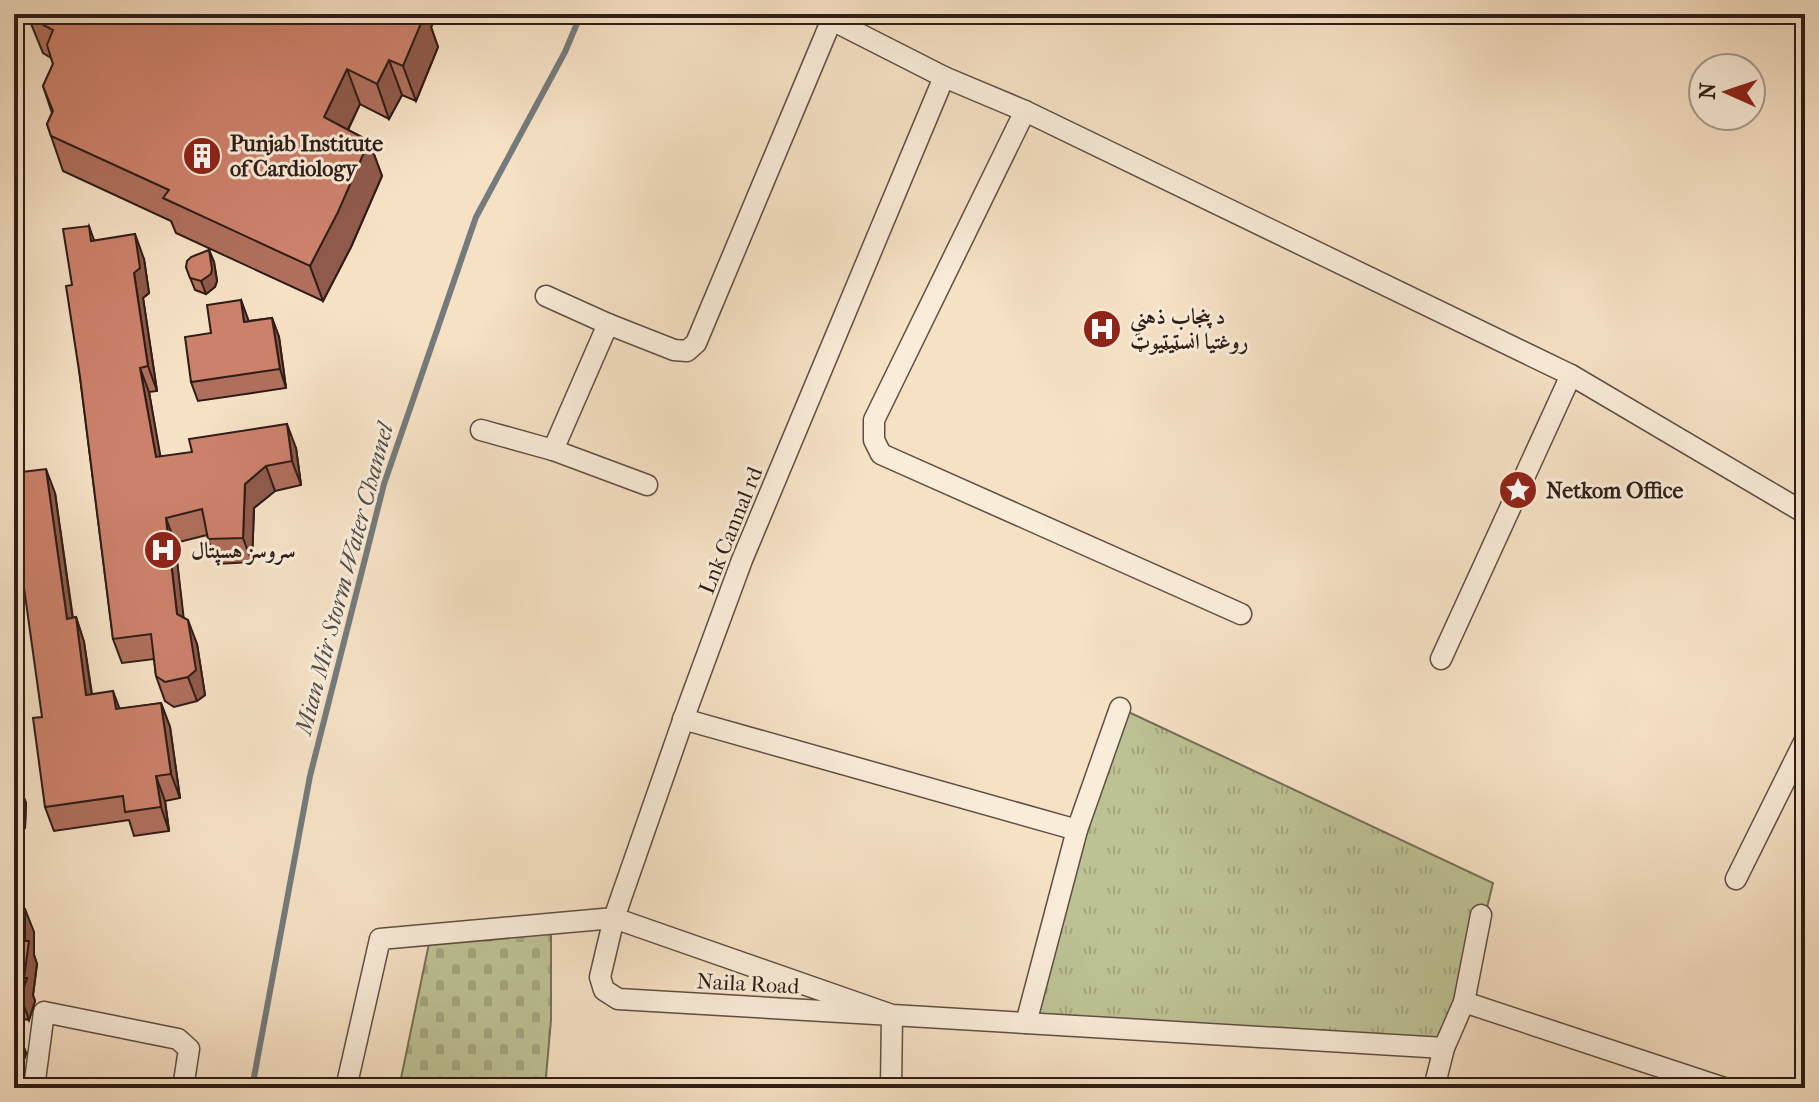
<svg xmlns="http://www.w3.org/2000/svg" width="1819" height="1102" font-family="'IM FELL French Canon',Amiri,serif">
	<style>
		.grass { fill: url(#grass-tufts); stroke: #767056; stroke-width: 2 }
		.cemetery { fill: url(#cemetery-stones); stroke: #767056; stroke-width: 2 }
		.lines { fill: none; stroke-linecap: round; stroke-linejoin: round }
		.stream { stroke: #747b7c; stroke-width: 6 }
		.minor-casing { stroke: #604e42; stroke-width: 23 }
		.minor { stroke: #f9ecd9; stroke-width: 20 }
		.wall { fill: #af6f5c; stroke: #2e1d17; stroke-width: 2 }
		.shaded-wall { fill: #8f5a4b; stroke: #2e1d17; stroke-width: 2 }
		.building { fill: #cc816b; stroke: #2e1d17; stroke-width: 2 }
		.labels { text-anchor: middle; stroke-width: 6; stroke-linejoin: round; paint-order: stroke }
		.poi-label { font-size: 22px; font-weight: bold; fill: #2e1d17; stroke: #f9ecd9; text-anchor: start }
		.street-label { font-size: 22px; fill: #2e1d17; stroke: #f9ecd9 }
		.water-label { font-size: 24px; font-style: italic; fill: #514c4a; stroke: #f9ecd9 }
	</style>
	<defs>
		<pattern id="grass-tufts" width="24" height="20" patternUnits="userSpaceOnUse" patternTransform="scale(2)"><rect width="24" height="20" fill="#bdc294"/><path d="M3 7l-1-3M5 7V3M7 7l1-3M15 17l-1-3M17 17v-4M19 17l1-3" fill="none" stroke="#a3a67f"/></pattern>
		<pattern id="cemetery-stones" width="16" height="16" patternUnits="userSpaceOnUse" patternTransform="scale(2)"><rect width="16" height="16" fill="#bdc294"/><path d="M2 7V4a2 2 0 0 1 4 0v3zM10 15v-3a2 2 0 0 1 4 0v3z" fill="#a3a67f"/></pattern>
	</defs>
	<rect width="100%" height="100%" fill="#f6e1c5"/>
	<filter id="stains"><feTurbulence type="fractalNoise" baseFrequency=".0025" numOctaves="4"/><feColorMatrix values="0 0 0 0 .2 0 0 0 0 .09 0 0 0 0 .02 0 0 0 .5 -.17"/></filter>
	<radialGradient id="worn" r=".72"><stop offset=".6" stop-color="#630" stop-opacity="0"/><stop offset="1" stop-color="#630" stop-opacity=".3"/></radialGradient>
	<path class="grass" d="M1120,708l373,175 -29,119 -20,46 -418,-25z"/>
	<path class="cemetery" d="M551,924v96l-6,68h-146l33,-159z"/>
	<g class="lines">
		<path class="stream" d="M252,1088l58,-312 74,-292 92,-267 89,-165 16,-38"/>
		<defs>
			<g id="minor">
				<path d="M944,77l81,34 546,264 234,138"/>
				<path d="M1025,111l-151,309v20l7,14 360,160"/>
				<path d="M546,296l62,28 66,26 13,1 9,-8 136,-324"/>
				<path d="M481,430l72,20 94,35"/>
				<path d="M553,450l55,-126"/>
				<path d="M1441,659l130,-284"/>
				<path d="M683,719l394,111"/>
				<path d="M1736,879l69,-139"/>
				<path d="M1464,1002l260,86"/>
				<path d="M1026,1023l51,-193 43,-122"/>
				<path d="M34,1088l10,-76 134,27 11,10 -6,39"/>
				<path d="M346,1088l34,-149 234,-21 73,-209 55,-149 202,-483 -124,-63"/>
				<path d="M891,1088l1,-73 -274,-16 -14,-9 -4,-13 14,-59 278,97 552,33"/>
				<path d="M1434,1088l10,-40 20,-46 17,-87"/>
			</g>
		</defs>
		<use href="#minor" class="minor-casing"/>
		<use href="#minor" class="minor"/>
	</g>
	<g class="wall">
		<path d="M27,14h411l-7,13 7,20 -22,54 -14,-6 -13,24 -29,-15 -12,26 21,11 13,35 -31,71 -28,54 -147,-68 -5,-12 -108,-50 -16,-47 5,-11 -9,-27 10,-22 -2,-6 -8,-5z"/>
		<path d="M89,226l5,14 50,19 5,34 -6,5 14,93 -8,1 11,65 136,-9 5,37 -26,6 -21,17 -2,54 -36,2 -9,-29 -32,8 8,74 14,27 8,51 -8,6 -23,6 -9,-6 -9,-25 -2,-17 -32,4 -9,-24 -33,-262 -8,-92z"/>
		<path d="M209,250l5,12 3,19 -2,6 -9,7 -11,-4 -9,-23z"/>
		<path d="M241,300l7,21 24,-3 7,19 7,51 -88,13 -7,-19 20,-49z"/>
		<path d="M55,493l18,125 3,-1 8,25 8,52 28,15 41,-6 9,24 10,71 -15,3 4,30 -35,5 -5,-16 -75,11 -9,-24 -3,-90z"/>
		<path d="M14,781l12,22 -1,25h-11z"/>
		<path d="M14,908l20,24v23l3,9 -4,31 2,6 -6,19 -5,-1 -5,15 7,19 -1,4 -7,12 -4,-2z"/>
	</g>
	<g class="shaded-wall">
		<path d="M416,14h22l-7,13 7,20 -22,54 -13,-35z"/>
		<path d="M389,60l13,35 -13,24 -12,-35z"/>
		<path d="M347,69l13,35 -23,48 -13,-35z"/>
		<path d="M369,141l13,35 -31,71 -28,54 -13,-35z"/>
		<path d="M135,234l9,25 5,34 -6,5 14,93 -9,-25 -14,-93z"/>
		<path d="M209,250l5,12 3,19 -2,6 -9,7 -5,-13z"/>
		<path d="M241,300l7,19 3,21 -7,-18z"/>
		<path d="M272,318l7,19 7,51 -6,-19z"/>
		<path d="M140,368l9,24 16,90 -9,-25z"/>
		<path d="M287,424l9,24 5,37 -9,-24z"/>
		<path d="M266,466l9,25 -21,17 -2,54 -9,-24 2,-54z"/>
		<path d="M46,469l9,24 21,150 -9,-24z"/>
		<path d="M166,518l9,25 11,95 -9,-24z"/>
		<path d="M76,617l8,25 11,77 -9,-24z"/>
		<path d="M188,620l9,24 8,51 -8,6 -9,-24z"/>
		<path d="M113,691l9,24 -6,-6z"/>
		<path d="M161,703l9,24 10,71 -9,-24z"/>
		<path d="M156,776l9,25 4,30 -8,-24z"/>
		<path d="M18,781l8,22 -1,25 -7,-22z"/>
		<path d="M25,909l9,23v23l3,9 -4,31 2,6 -6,19 -8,-23 3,-19z"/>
		<path d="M16,996l8,23 -5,15 7,19 -1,4 -7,12 -4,-10v-58z"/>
	</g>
	<g class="building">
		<path d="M28,14h397l-22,52 -14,-6 -12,24 -30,-15 -23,48 45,24 -31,71 -28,54 -147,-68 6,-8 -118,-54 -4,-12 6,-13 -10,-25 10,-22 -6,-19 6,-15 -23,-12z"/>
		<path d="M89,226l2,15 44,-7 5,34 -6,5 14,93 -8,2 16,89 36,-5 -3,-13 98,-15 5,37 -26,5 -21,18 -2,54 -35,1 -6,-30 -36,9 11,96 11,6 8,50 -8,7 -23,5 -9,-6 -5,-42 -38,5 -33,-262 -14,-91 6,-1 -9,-56z"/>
		<path d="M209,250l3,19 -1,5 -10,7 -11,-3 -4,-11 1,-6 4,-4z"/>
		<path d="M241,300l3,22 28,-4 8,51 -89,13 -6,-45 26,-4 -4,-28z"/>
		<path d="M46,469l21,150 9,-2 10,78 27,-4 3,18 45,-6 10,71 -15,2 5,31 -36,5 -2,-16 -78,11 -12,-89 9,-1 -28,-201v-43z"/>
		<rect x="14" y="781" width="4" height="25"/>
		<path d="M14,908l11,1v32h4l-5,37h3l-6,19 -5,-1 -2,5z"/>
		<path d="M14,1028l3,2 -3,9z"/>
	</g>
	<defs>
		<symbol id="building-disc" viewBox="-11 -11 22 22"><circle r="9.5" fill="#8f2418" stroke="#f9ecd9"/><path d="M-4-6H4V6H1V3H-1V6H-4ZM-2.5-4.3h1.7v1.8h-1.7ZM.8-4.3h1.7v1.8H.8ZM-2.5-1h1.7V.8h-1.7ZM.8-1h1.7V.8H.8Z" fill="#fff"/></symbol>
		<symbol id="hospital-disc" viewBox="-11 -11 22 22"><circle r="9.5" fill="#8f2418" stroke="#f9ecd9"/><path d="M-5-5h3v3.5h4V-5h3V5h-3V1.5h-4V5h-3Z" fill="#fff"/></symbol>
		<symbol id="sight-disc" viewBox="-11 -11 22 22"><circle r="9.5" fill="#8f2418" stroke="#f9ecd9"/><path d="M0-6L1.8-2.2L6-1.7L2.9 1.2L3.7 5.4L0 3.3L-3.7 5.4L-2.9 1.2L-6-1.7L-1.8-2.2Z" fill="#fff"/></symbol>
	</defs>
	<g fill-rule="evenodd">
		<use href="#building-disc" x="180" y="134" width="44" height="44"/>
		<use href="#hospital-disc" x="1080" y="307" width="44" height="44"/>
		<use href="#sight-disc" x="1496" y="468" width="44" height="44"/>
		<use href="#hospital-disc" x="141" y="528" width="44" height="44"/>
	</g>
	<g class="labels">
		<g class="poi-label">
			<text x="230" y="151">Punjab Institute<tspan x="230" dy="25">of Cardiology</tspan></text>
			<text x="1130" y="324">د پنجاب ذهني<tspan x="1130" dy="25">روغتیا انسټیټیوټ</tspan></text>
			<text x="1546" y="498">Netkom Office</text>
			<text x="191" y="558">سروسز ہسپتال</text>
		</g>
		<g class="street-label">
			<text transform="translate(730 530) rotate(-68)" y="8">Lnk Cannal rd</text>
			<text transform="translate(748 983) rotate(3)" y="8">Naila Road</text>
		</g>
		<g class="water-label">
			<text transform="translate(344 579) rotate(-75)" y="8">Mian Mir Storm Water Channel</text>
		</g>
	</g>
	<rect width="1819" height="1102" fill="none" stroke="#f6e1c5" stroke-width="48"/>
	<rect x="16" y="16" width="1787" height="1070" fill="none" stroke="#2e1d17" stroke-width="4"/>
	<rect x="24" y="24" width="1771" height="1054" fill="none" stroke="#2e1d17" stroke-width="2"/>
	<g transform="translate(1727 92) rotate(273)"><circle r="38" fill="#f9ecd9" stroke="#a8998b" stroke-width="2"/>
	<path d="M0-6L14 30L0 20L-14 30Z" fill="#8f2418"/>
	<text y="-12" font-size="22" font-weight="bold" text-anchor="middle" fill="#2e1d17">N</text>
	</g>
	<rect width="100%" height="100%" filter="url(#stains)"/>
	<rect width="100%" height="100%" fill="url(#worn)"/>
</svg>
